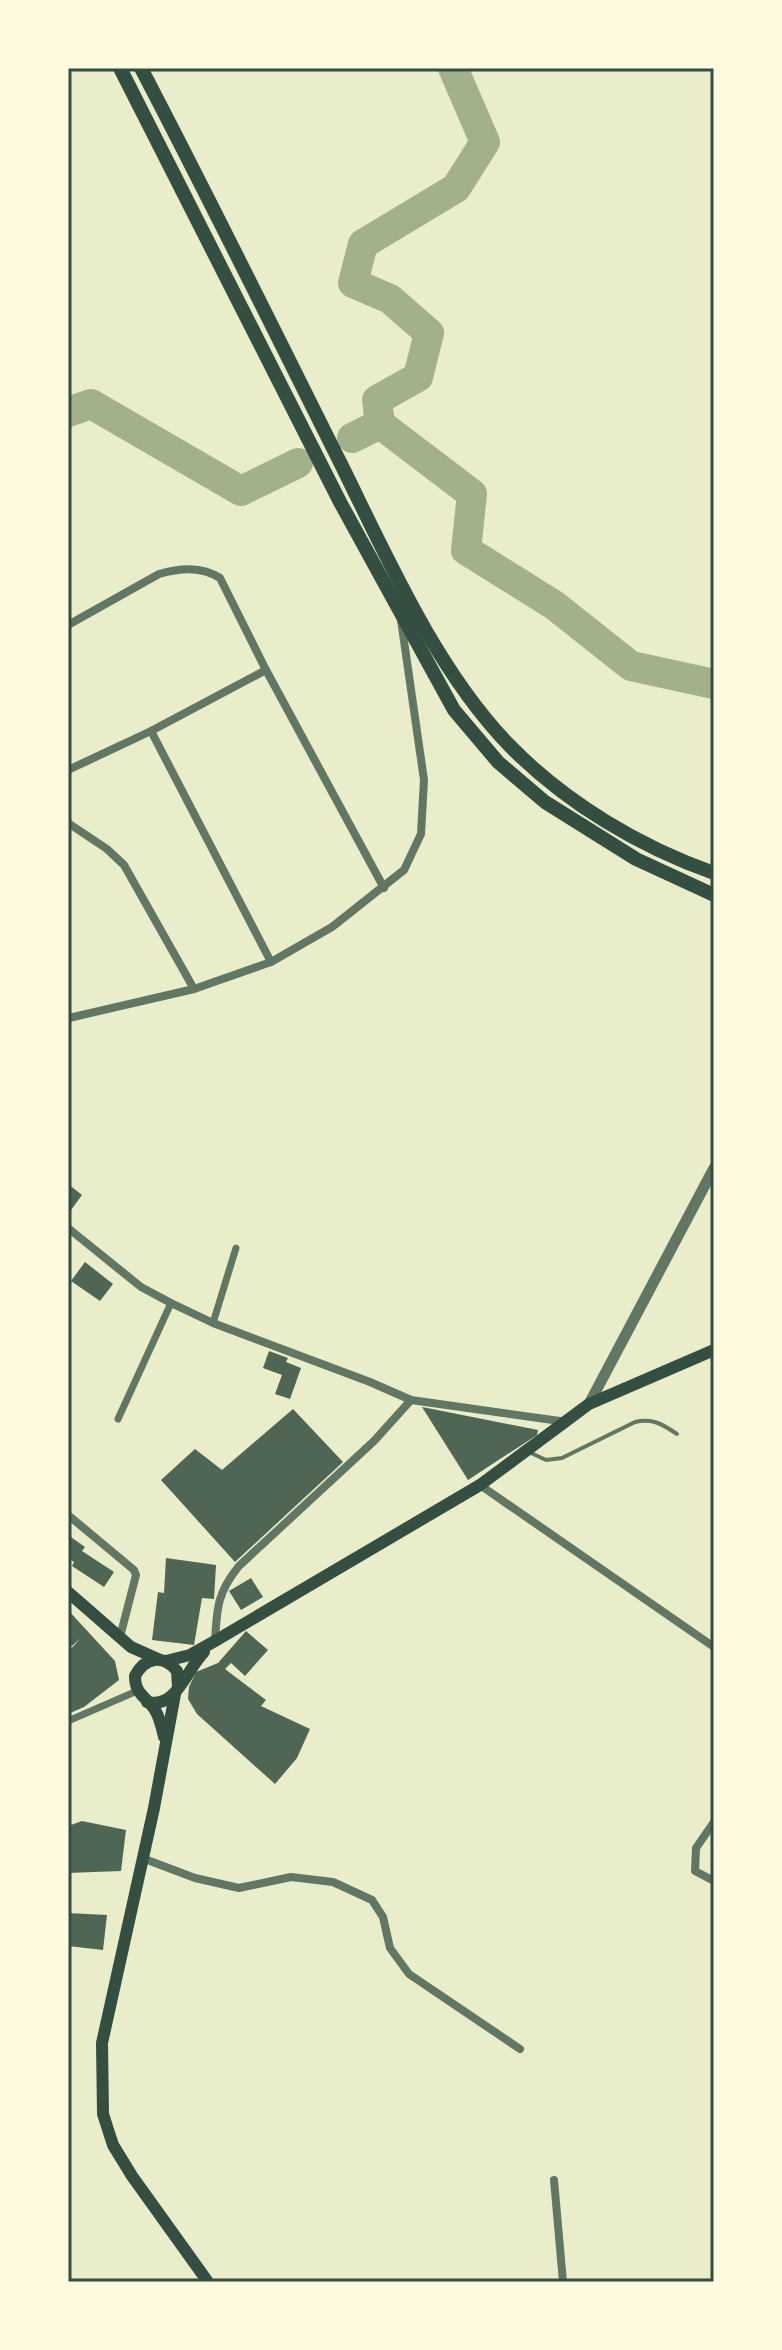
<svg xmlns="http://www.w3.org/2000/svg" width="782" height="2350" font-family="'Nunito Sans',sans-serif">
	<style>
		.lines { fill: none; stroke-linecap: round; stroke-linejoin: round }
		.river { stroke: #a3b18a; stroke-width: 30 }
		.building { fill: #4f6655 }
		.service { stroke: #617663; stroke-width: 4 }
		.pedestrian { stroke: #617663; stroke-width: 7 }
		.minor { stroke: #617663; stroke-width: 8 }
		.tertiary { stroke: #617663; stroke-width: 11 }
		.secondary { stroke: #344e41; stroke-width: 12 }
		.primary { stroke: #344e41; stroke-width: 14 }
		.neatline { fill: none; stroke: #344e41; stroke-width: 3 }
	</style>
	<rect width="100%" height="100%" fill="#e9edc9"/>
	<g class="lines">
		<g class="river">
			<path d="M68,412l23,-8 150,87 57,-28"/>
			<path d="M380,424l-3,-24 41,-23 11,-44 -39,-34 -37,-16 10,-39 93,-56 29,-46 -32,-74"/>
			<path d="M380,424l92,70 -6,56 88,55 77,61 83,18"/>
			<path d="M352,438l28,-14"/>
		</g>
	</g>
	<g class="building">
		<path d="M68,1184l14,11 -11,15 -3,-3z"/>
		<path d="M85,1262l28,22 -13,17 -29,-20z"/>
		<path d="M269,1351l19,7 -2,4 15,6 -11,31 -15,-5 7,-19 -19,-7z"/>
		<path d="M422,1407l116,23 -1,5 -69,45z"/>
		<path d="M293,1409l50,53 -108,100 -74,-82 34,-31 27,21z"/>
		<path d="M68,1535l17,12 -3,4 32,21 -10,15 -32,-21 2,-4 -6,-4z"/>
		<path d="M166,1558l50,7 -2,34 -12,-1 -8,47 -42,-5 6,-48 6,1z"/>
		<path d="M251,1578l12,19 -22,13 -12,-19z"/>
		<path d="M68,1610l47,51 4,19 -35,27 -16,7v-62l12,-13 -8,7 -4,-3z"/>
		<path d="M246,1631l22,19 -23,26 -14,-13 -6,6 41,31 -5,6 49,23 -13,29 -22,26 -78,-70 -9,-15 1,-12 7,-15 22,-9z"/>
		<path d="M82,1821l44,9 -5,41 -53,2v-47z"/>
		<path d="M68,1913l39,2 -4,35 -35,-4z"/>
	</g>
	<g class="lines">
		<path class="service" d="M529,1452l17,8 16,-2 73,-36c18,-4 27,2 42,12"/>
		<g class="pedestrian">
			<path d="M213,1323l23,-75"/>
			<path d="M118,1419l53,-116"/>
			<path d="M68,1721l69,-30"/>
		</g>
		<g class="minor">
			<path d="M68,625l91,-51c21,-6 42,-8 61,4l46,92 118,218"/>
			<path d="M151,731l120,231"/>
			<path d="M68,770l83,-39 115,-61"/>
			<path d="M68,823l39,26 17,16 70,124"/>
			<path d="M69,1018l125,-29 77,-27 61,-35 72,-57 17,-36 3,-54 -23,-160"/>
			<path d="M68,1228l73,59 30,16 42,20 157,59 41,18 156,22"/>
			<path d="M480,1485l234,162"/>
			<path d="M68,1515l66,55 2,5 -16,62"/>
			<path d="M215,1641c2,-33 2,-48 24,-75l135,-125 37,-41"/>
			<path d="M714,1822l-18,26 -1,23 19,10"/>
			<path d="M142,1858l53,20 44,10 52,-11 42,5 39,18 11,17 7,31 19,26 111,75"/>
			<path d="M554,2180l9,102"/>
		</g>
		<path class="tertiary" d="M589,1404l125,-236"/>
		<g class="secondary">
			<path d="M68,1592l63,55 27,12"/>
			<path d="M166,1661l24,-6 25,-14 265,-156 109,-81 125,-54"/>
			<path d="M175,1694l-21,114 -52,235 1,71 10,31 19,31 76,106"/>
			<path d="M147,1702c30,7 39,-32 57,-50"/>
			<path d="M164,1737c-2,-9 -4,-19 -9,-27 -9,-14 -20,-15 -20,-34 10,-19 28,-22 42,-5l1,16"/>
		</g>
		<g class="primary">
			<path d="M120,68l220,434 114,208 44,52 47,40 91,57 78,36"/>
			<path d="M141,68c68,130 133,262 199,394 47,95 96,208 170,284 56,57 130,101 204,127"/>
		</g>
	</g>
	<rect width="782" height="2350" fill="none" stroke="#fefae0" stroke-width="140"/>
	<rect x="70" y="70" width="642" height="2210" class="neatline"/>
</svg>
